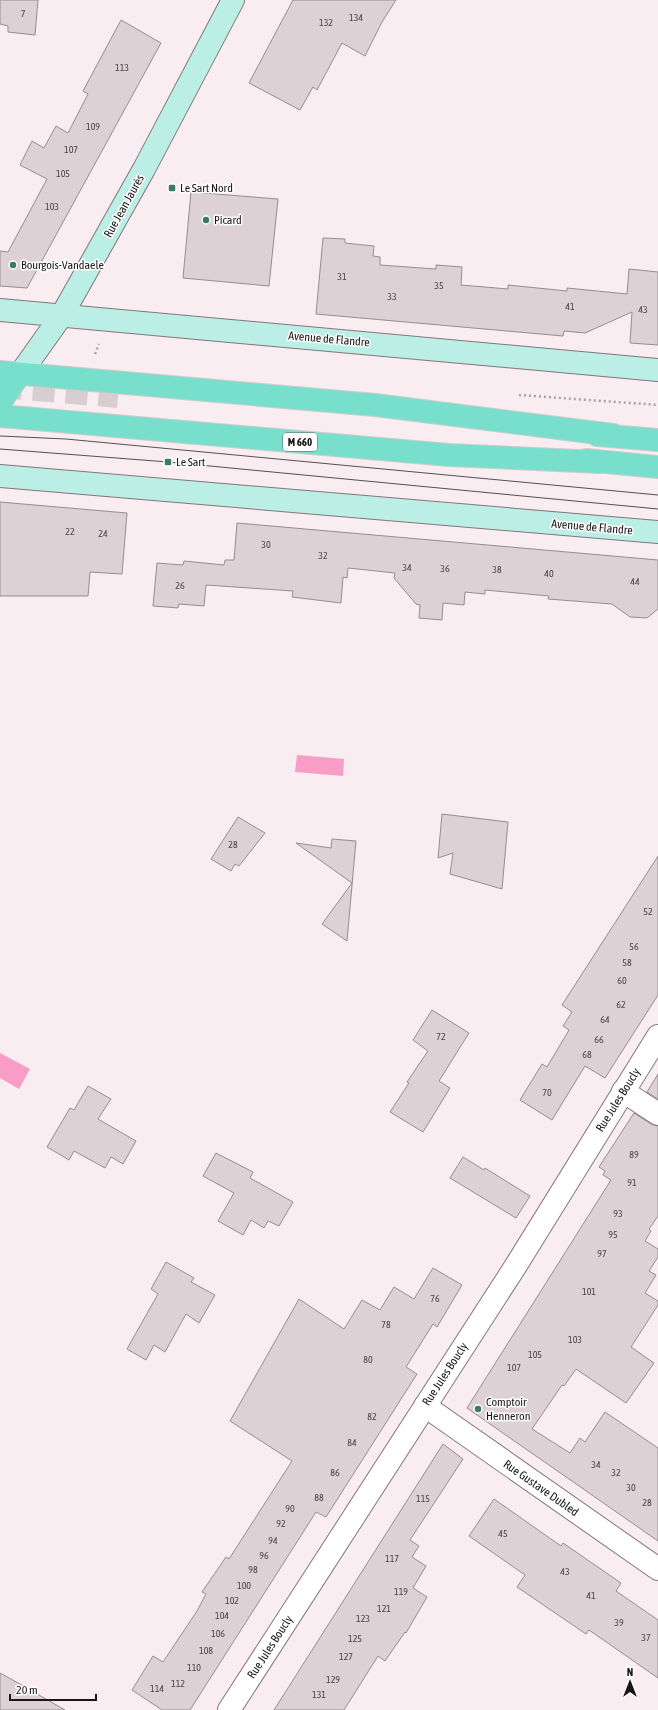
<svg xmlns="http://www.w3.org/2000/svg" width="658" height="1710" font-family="'Asap Condensed',sans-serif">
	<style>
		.water { fill: #f79dc6 }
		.building { fill: #ddd1d6; stroke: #978c90 }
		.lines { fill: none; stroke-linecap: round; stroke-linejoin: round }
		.primary-tunnel { stroke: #d8cdd0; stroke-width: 22; stroke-dasharray: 22 11; stroke-linecap: butt }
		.street-casing { stroke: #81767b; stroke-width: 24 }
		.secondary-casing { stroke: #81767b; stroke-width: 24 }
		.primary-casing { stroke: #cdcccc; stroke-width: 24 }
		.path { stroke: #aba2a5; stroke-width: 2.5; stroke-dasharray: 2 3; stroke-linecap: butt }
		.street { stroke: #fff; stroke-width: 22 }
		.secondary { stroke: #bbefe5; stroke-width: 22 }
		.primary { stroke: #77dfcb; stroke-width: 22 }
		.tram { stroke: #565053; stroke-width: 1 }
		.poi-dot { fill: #3a7a6a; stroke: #fff; stroke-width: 1.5 }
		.labels { text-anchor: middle; stroke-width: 3; stroke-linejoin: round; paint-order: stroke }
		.number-label { font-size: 10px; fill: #4b4548 }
		.shield { fill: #fff; stroke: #5f5c5d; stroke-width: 1 }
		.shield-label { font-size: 11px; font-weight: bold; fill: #1a1618 }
		.poi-label { font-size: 12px; fill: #1a1618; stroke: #fff; text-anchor: start }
		.street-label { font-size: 12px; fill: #1a1618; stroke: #fff }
	</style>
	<rect width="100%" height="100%" fill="#f9edf1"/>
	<g class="water">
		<path d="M297,755l47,4 -1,17 -48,-4z"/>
		<path d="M0,1053l30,16 -11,20 -19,-11z"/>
	</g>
	<g class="building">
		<path d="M0,0h38l-3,35 -27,-3v-6l-8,-2z"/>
		<path d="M293,0h103l-14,22 -17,34 -23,-13 -25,47 -4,-3 -13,23 -51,-27z"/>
		<path d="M121,20l40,23 -134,245 -27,-2v-35l8,1 39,-73 -27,-14 12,-24 12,7 12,-22 12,7 20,-39 -5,-3z"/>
		<path d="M191,192l87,7 -9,87 -86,-8z"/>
		<path d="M323,238l22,1v4l29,3 -1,10 7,1v8l56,4v-4l26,2 -1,18 47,4v-4l59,6v-3l60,6 2,-25 29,3v73l-28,-2 2,-31 -47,21 -21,-2 -1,5 -247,-22z"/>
		<path d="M0,502l127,11 -5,61 -32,-2 -2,24h-88z"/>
		<path d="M237,523l421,37v49l-11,9 -17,-1 -18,-13 -64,-5 1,-3 -64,-6v4l-20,-2 -1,13 -21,-2 -1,17 -23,-2 1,-13 -4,-1 -22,-26 1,-5 -47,-5 -1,10 -4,-1 -2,26 -49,-6 1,-6 -87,-6 -2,21 -25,-2 -1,4 -25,-2 4,-43 26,2 1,-4 40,4 1,-5h9z"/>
		<path d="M442,814l66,8 -6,67 -52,-15 3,-21 -15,5z"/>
		<path d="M238,817l27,16 -26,33 -4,-2 -4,7 -20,-12z"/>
		<path d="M332,839l24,2 -9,100 -25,-17 30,-41 -56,-40 35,5z"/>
		<path d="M658,856v139l-53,83 -20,-12 -33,54 -32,-20 22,-36 5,3 22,-37 -6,-4 9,-14 -10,-7z"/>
		<path d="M432,1010l37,23 -30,48 11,7 -27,44 -33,-20 19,-29 -2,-1 21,-31 -15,-11z"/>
		<path d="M658,1074v25l-11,-7z"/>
		<path d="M88,1086l23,13 -13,20 38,22 -13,23 -12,-7 -6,11 -31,-17 -5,9 -22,-13 23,-39 4,2z"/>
		<path d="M634,1113l17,11 7,2v90l-9,13 2,2 -6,10 13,8v8l-9,14 7,4 -11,18 13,8v4l-27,42 23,16 -28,40 -50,-34 -12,17 -2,-1 -30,44 38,24 10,-15 5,4 20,-30 53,36v93l-191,-133 144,-228 -8,-5 2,-4 -6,-4z"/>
		<path d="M216,1153l37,19 -3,6 43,24 -14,24 -11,-5 -4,7 -13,-8 -8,15 -25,-14 16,-28 -31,-17z"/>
		<path d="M463,1157l21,13 1,-2 45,28 -14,22 -66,-40z"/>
		<path d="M166,1262l28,16 -3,4 24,13 -16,28 -13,-9 -21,38 -11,-7 -8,15 -19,-11 31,-55 -7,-5z"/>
		<path d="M433,1268l29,17 -25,42 -4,-3 -27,43 11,7 -91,143 -10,-5 -126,198h-28l-30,-20 21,-34 10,6 34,-51 9,-17 -4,-2 24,-35 3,2 63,-98 -62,-40 69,-122 45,30 18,-29 18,10 14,-23 20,12z"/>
		<path d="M443,1444l20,15 -53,81 9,6 -7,11 14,9 -13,22 14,9 -21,36 -1,-1 -20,29 -7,-5 -34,54h-70z"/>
		<path d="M494,1499l67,47 2,-3 58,40 -5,8 42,29v58l-69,-48 -3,4 -69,-47 8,-12 -56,-39z"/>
		<path d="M0,1673l20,11 45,26h-65z"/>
	</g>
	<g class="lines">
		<path class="primary-tunnel" d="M0,387l118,10"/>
		<defs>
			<g id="street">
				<path d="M623,1091l35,23"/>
				<path d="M425,1406l233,163"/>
				<path d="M229,1710l286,-443 143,-231"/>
			</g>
			<g id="secondary">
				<path d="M0,310l658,60"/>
				<path d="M20,374l42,-59 82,-146 89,-169"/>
				<path d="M0,476l658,56"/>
			</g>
			<g id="primary">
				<path d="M0,372l375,33 238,30"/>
				<path d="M0,403l20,-29"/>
				<path d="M0,416l449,39 151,7"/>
				<path d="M597,435l61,5"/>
				<path d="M586,460l72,7"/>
			</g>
		</defs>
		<use href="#street" class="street-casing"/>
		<use href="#secondary" class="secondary-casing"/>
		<use href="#primary" class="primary-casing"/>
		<g class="path">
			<path d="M95,354l4,-10"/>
			<path d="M519,395l139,10"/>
		</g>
		<use href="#street" class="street"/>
		<use href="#secondary" class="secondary"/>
		<use href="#primary" class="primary"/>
		<g class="tram">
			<path d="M0,436l66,3 592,56"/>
			<path d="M0,449l168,13 490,47"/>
		</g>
	</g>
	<g class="poi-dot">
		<rect x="168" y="184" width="8" height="8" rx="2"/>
		<circle cx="206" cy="220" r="4"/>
		<circle cx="13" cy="265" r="4"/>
		<rect x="164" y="458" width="8" height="8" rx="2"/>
		<circle cx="478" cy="1409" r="4"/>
	</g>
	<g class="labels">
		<g class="number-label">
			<text x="23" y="17">7</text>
			<text x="356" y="21">134</text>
			<text x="326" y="26">132</text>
			<text x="122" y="71">113</text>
			<text x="93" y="130">109</text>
			<text x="71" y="153">107</text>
			<text x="63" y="177">105</text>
			<text x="52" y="210">103</text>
			<text x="342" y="280">31</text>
			<text x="439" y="289">35</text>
			<text x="392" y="300">33</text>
			<text x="570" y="310">41</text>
			<text x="643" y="313">43</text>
			<text x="70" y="535">22</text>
			<text x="103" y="537">24</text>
			<text x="266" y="548">30</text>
			<text x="323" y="559">32</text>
			<text x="407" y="571">34</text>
			<text x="445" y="572">36</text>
			<text x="497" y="573">38</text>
			<text x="549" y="577">40</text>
			<text x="635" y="585">44</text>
			<text x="180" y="589">26</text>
			<text x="233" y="848">28</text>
			<text x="648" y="915">52</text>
			<text x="634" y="950">56</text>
			<text x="627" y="966">58</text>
			<text x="622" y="984">60</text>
			<text x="621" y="1008">62</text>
			<text x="605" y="1023">64</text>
			<text x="441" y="1040">72</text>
			<text x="599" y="1043">66</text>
			<text x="587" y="1058">68</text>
			<text x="547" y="1096">70</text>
			<text x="634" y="1158">89</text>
			<text x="632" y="1186">91</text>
			<text x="618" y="1217">93</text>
			<text x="613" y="1238">95</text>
			<text x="602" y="1257">97</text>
			<text x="589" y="1295">101</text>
			<text x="435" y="1302">76</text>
			<text x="386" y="1328">78</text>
			<text x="575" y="1343">103</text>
			<text x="535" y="1358">105</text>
			<text x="368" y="1363">80</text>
			<text x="514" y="1371">107</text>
			<text x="372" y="1420">82</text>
			<text x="352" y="1446">84</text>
			<text x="596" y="1468">34</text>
			<text x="335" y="1476">86</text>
			<text x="616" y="1476">32</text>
			<text x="631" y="1491">30</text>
			<text x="319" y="1501">88</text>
			<text x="423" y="1502">115</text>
			<text x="647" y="1506">28</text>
			<text x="290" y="1512">90</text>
			<text x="281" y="1527">92</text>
			<text x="503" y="1537">45</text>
			<text x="273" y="1544">94</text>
			<text x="264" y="1559">96</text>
			<text x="392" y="1562">117</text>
			<text x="253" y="1573">98</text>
			<text x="565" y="1575">43</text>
			<text x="244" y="1589">100</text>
			<text x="401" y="1595">119</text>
			<text x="591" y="1599">41</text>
			<text x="232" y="1604">102</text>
			<text x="384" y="1612">121</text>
			<text x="222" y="1619">104</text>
			<text x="363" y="1622">123</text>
			<text x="619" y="1626">39</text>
			<text x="218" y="1637">106</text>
			<text x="646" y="1641">37</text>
			<text x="355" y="1642">125</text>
			<text x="206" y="1654">108</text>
			<text x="346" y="1660">127</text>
			<text x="194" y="1671">110</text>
			<text x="333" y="1683">129</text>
			<text x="178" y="1687">112</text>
			<text x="157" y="1692">114</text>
			<text x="319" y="1698">131</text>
		</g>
		<rect class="shield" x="283" y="433" width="34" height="18" rx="3"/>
		<g class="shield-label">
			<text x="300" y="446">M 660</text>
		</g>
		<g class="poi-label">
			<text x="180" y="192">Le Sart Nord</text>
			<text x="214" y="224">Picard</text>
			<text x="21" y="269">Bourgois-Vandaele</text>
			<text x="176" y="466">Le Sart</text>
			<text x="486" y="1406">Comptoir<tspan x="486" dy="14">Henneron</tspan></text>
		</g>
		<g class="street-label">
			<text transform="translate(124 206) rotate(-61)" y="4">Rue Jean Jaurès</text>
			<text transform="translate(329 339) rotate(5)" y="4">Avenue de Flandre</text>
			<text transform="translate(592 527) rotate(5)" y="4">Avenue de Flandre</text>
			<text transform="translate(618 1100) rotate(-58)" y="4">Rue Jules Boucly</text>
			<text transform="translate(445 1374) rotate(-57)" y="4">Rue Jules Boucly</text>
			<text transform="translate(541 1488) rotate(35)" y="4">Rue Gustave Dubled</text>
			<text transform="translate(270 1647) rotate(-57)" y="4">Rue Jules Boucly</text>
		</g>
	</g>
	<g transform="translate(630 1682)" stroke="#ffffff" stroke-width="3" paint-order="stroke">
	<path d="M0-3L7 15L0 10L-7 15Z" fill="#1a1618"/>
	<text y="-6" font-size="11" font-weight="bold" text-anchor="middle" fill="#1a1618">N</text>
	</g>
	<path d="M10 1694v6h86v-6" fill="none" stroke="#1a1618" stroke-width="2"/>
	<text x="16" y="1694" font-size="12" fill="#1a1618" stroke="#ffffff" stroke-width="3" paint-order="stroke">20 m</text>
</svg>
